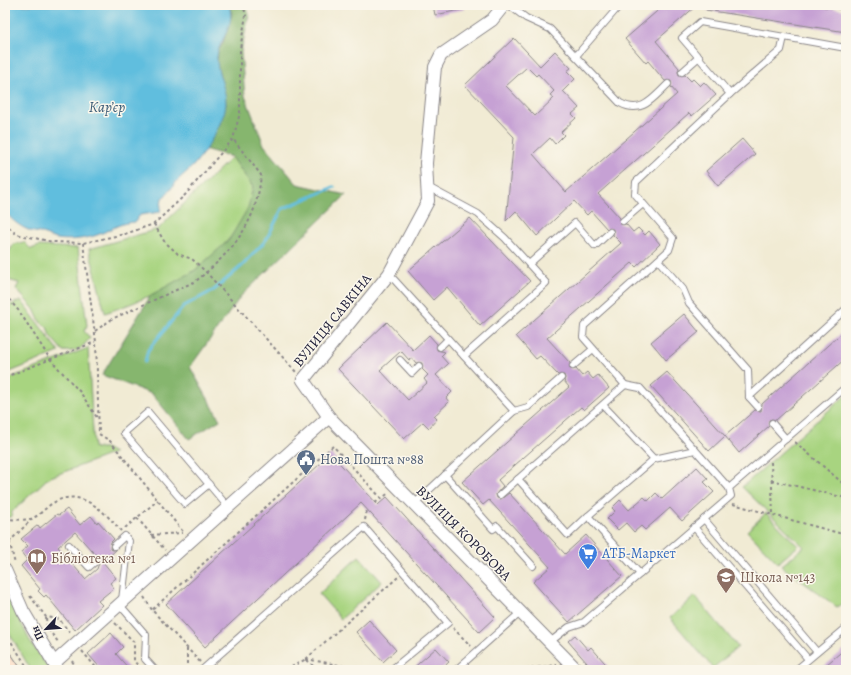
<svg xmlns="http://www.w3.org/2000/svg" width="851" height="675" font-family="Alegreya,serif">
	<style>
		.green { fill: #a8d480; stroke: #657b5e }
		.forest { fill: #86b66e; stroke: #546c54 }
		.water { fill: #60bede; stroke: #41708c }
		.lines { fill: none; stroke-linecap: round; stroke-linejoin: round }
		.stream { stroke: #60bede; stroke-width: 3 }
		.building { fill: #c6a1d4; fill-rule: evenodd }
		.lane-casing { stroke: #8a8688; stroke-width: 8 }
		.street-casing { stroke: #8a8688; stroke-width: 14 }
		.secondary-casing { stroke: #8a8688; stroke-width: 19 }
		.path { stroke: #8a8688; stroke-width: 2; stroke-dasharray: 3 3; stroke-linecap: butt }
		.lane { stroke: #fff; stroke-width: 6 }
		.street { stroke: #fff; stroke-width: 12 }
		.secondary { stroke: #fce5d0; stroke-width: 17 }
		.labels { text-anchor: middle; stroke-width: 3; stroke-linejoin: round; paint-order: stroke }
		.street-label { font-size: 14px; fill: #22223b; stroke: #fbf7ec }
		.service-label { font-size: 14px; fill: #4e5e75; stroke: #fbf7ec; text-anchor: start }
		.shop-label { font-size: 14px; fill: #366cbe; stroke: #fbf7ec; text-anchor: start }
		.education-label { font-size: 14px; fill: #785e54; stroke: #fbf7ec; text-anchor: start }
		.water-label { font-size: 15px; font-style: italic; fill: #385974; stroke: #fbf7ec }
	</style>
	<rect width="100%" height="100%" fill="#fbf7ec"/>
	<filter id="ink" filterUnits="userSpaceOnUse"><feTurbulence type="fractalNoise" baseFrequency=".025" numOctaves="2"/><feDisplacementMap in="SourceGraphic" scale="8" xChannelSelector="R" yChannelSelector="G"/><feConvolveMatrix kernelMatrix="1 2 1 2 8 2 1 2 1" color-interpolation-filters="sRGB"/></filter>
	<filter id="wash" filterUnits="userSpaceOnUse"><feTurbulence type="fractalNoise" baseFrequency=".012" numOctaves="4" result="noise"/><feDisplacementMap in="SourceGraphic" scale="16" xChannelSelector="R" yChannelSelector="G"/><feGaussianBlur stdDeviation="0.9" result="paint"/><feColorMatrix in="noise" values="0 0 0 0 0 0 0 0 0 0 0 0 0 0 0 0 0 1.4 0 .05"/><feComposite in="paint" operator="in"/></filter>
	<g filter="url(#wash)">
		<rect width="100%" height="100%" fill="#f1ebd4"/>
		<g class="green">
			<path d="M232,157l21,30c-2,7 -3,15 -5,21 -24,56 -88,87 -143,105l-16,-64 69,-20z"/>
			<path d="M24,242l7,7 8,-3 39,2 9,78 -3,5 6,7c-9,11 -12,14 -27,13l-13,-15 -3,-9 -7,-5 -6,-13 -18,-20 3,-6 -11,-3 -3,-4 3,-23 6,-9z"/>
			<path d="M21,300l38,52 -54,22v-72l3,4z"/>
			<path d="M88,348l6,100h11l9,5 -66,25 -36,34 -1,5h-4l-2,-6v-131z"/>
			<path d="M846,395v207l-9,5 -56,-41 23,-19 -62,-60z"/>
			<path d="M766,513l32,33 -20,17 -31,-32z"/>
			<path d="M359,556l23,26 -41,37 -22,-25z"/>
			<path d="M5,590l26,53 19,27h-19l-26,-44z"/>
			<path d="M695,596l43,51 -25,21 -43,-50z"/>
		</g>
		<path class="forest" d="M229,5h17l3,10 -8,37 4,44 19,49 33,39 49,11 -105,101 -51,71 30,53 -31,19 -37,-45 -50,-19 49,-80 43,-24 35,-31 19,-32 5,-21 -21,-30 -28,-8 15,-23 7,-22 -9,-40 1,-13 5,-8 9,-29z"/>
		<path class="water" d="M5,5h224c6,19 -5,29 -11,46 -5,17 9,36 8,53 -2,19 -21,48 -33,62 -4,4 -9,8 -13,12 -8,8 -9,13 -18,20l-2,14 -20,3 -5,7c-16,0 -27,10 -41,14 -14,4 -40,7 -51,-3 -12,1 -33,-11 -38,-23z"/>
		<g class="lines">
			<path class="stream" d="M145,362l3,-12 36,-44 30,-16 29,-25 23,-25 16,-31 52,-22"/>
		</g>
		<g id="blocks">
			<g class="building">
				<path d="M433,5h32v4l-30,6z"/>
				<path d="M664,5h33l-41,36 23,27 -1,4 1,3h6l6,6 2,-2 7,7 4,-4 12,13 -24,21 -3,-3 -91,81 22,24v6h6l7,8 5,-4 7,7 4,-4 11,13 -24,23 -4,-4 -85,75 23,25v6h6l6,7 5,-4 6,7 5,-4 11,13 -25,22 -3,-3 -83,73 5,6 -7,8 1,4 4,1 8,-6 56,61 21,-19 36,41 -53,46 -36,-40 17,-15 -61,-67 -6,5 -21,-23 107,-95 -5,-6 1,-3 -1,-3h-6l-18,-19 -4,3 -20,-23 105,-93 -8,-8v-6h-6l-16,-18 -4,4 -13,-14 -37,35 -21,-25 -10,10 8,-84 -49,-52 49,-47 26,28 15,-15 16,17 -4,3 8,8 -12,12 16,17 -7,6 4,4 -15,14 3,3 -9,9 -5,-6 -17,16 33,38 111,-98 -6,-7v-6h-6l-17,-20 -2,2 -21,-24zM527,67l9,9 2,-2 16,17 -4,4 4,3 -19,18 -29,-30z"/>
				<path d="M707,5h104l35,5v22l-140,-22z"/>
				<path d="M742,139l13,15 -37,32 -12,-15z"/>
				<path d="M470,218l60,63 -50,45 -33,-39 -14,13 -25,-29z"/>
				<path d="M684,314l15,18 -33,28 -15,-18z"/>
				<path d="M387,322l26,28 16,-15 8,9v6l8,2 -4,4 7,8 -12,11 16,17 -6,6 3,4 -15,14 3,3 -8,9 -6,-6 -19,17 -66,-70zM401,351l8,9 3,-2 4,5h6v6l6,6 -4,4 3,4 -19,17 -28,-30z"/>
				<path d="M846,329v29l-70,62 -4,-1 -3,1v6l-30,27 -14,-17 30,-26 6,1 1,-7z"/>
				<path d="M667,372l58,64 -16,15 -58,-65z"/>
				<path d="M331,454l47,51 9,-8 108,120 -16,15 -118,-129 -156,144 -39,-43z"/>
				<path d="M697,467l11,12 -4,3 10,10 -32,29 -12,-13 -25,22 -4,-4 -7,6 -8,-9 -8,7 -11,-11 8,-8 -3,-3 8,-8 9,10 15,-13 4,4 8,-8 6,6z"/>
				<path d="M67,509l13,16 11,-9 6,7 1,-2 16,18 -3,3 -1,7 3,1 4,-1 -14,13 13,16 -6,5 4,5 -16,13 4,4 -27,25 -29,-35 -2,2 -6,-6 2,-2 -19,-23 6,-6 -6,-8 7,-6 -7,-7 17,-14 2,3 17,-14 2,1zM75,532l25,28 -3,9 -12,10 -27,-32z"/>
				<path d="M369,620l27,30 -13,12 -27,-30z"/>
				<path d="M111,633l12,14 -7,7 14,16h-28l-14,-16z"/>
				<path d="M575,635l13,15 3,-3 20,23h-18l-25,-29z"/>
				<path d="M436,648l13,14 -9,8h-29z"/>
				<path d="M846,648v22h-26z"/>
			</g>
		</g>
	</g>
	<g filter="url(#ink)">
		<use href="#blocks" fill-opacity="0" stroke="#8a8688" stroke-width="1"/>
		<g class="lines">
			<defs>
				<g id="lane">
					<path d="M509,5l17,13 24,11 70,74c22,12 33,-5 48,-19"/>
					<path d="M576,56l44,-51"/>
					<path d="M682,72l17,-15"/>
					<path d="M730,94l51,-44 3,-13"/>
					<path d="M428,187l50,27 27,24 41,45 -82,73"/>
					<path d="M623,221l20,-17"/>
					<path d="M658,260l25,29 6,14 59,67 1,27 9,10"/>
					<path d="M529,264l46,-41 20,23 15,-14"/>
					<path d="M389,274l125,137 -100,93"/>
					<path d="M440,347l8,-8"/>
					<path d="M400,360l12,13 7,-7"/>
					<path d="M573,366l20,-17"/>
					<path d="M625,385l15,3 89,100"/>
					<path d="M749,397l97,-88"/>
					<path d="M603,405l51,54"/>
					<path d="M514,411l14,-4 33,-29"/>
					<path d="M772,423l14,16"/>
					<path d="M445,475l48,54 4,-3 36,40"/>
					<path d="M209,484l-24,20 -61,-71 24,-21 80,95"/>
					<path d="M500,495l18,-16"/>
					<path d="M588,516l66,-57 41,-9"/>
					<path d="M704,519l113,133"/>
					<path d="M694,527l114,132"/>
					<path d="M69,545l20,22 7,-6"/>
					<path d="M114,546l11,-10 4,5 -7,59"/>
					<path d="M640,574l-52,-58 -20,19 -50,-56 107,-94 -42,-48 1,-11 85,-76 4,-12 -38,-44 1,-12 94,-88 -48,-56 18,-16 146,26"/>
					<path d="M119,604l27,31 -1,24 10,11"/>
					<path d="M550,642l19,-15 15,-5 147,-126 -2,-8 117,-101"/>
					<path d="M202,670l162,-143 84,96 -57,47"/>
					<path d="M456,670l65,-58"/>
					<path d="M796,670l50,-42"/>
				</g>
				<g id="street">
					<path d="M504,5l-12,15 -51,35 -6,12 -9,96 2,38 -39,73 -86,106 26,37 248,253"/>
					<path d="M5,570l18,41 35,59"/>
					<path d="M54,663l275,-246"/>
				</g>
				<path id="secondary" d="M5,661l6,9"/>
			</defs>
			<use href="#lane" class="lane-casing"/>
			<use href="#street" class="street-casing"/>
			<use href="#secondary" class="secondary-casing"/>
			<g class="path">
				<path d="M5,223l11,11 37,8 30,1 42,-9 29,-10 31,-29 48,-56 7,-26v-64l6,-34 -3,-10"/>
				<path d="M154,224l10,17 14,13 14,5 14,13 90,100"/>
				<path d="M83,243l13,99 3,92 11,7 74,92"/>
				<path d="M5,295l14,16 31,48 30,33 18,27"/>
				<path d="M95,331l17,-12 84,-38c25,-20 52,-47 60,-79 3,-9 4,-18 5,-27l-28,-36"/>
				<path d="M5,377l90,-35"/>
				<path d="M795,442l51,44"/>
				<path d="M771,462l2,53"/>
				<path d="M771,480l75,18"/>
				<path d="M375,503l14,-10"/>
				<path d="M733,504l113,31"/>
				<path d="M137,518l28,32"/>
				<path d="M5,519c8,0 21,2 28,-1 7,-3 13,-11 20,-15 27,-17 52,9 68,28"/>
				<path d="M365,520l2,-10"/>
				<path d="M5,524l10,40"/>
				<path d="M125,528l33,-28"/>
				<path d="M151,535l31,-2"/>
				<path d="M9,542l23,-23"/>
				<path d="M30,596l16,21 13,2 11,14"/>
				<path d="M144,597l8,13"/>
				<path d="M46,618l1,10 12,15"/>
				<path d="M115,623l19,19v19l8,9"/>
				<path d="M453,628l18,18"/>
				<path d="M5,632l24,38"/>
				<path d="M187,649v21"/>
				<path d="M82,651l16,19"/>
				<path d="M306,659l92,-82"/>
				<path d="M306,659l59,11"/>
				<path d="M72,661l6,9"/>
				<path d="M200,662l-48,-52 181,-164 49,53"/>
				<path d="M286,670l20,-11 11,11"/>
				<path d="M520,670l37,-5"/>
			</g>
			<use href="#lane" class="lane"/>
			<use href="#street" class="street"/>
			<use href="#secondary" class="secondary"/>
		</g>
	</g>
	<defs>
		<symbol id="civic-pin" viewBox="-11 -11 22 30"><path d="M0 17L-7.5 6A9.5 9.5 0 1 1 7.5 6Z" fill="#5c6f8a" stroke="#fbf7ec"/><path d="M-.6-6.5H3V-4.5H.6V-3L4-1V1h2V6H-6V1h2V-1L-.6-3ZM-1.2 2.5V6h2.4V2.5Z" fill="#fff"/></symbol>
		<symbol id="supermarket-pin" viewBox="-11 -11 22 30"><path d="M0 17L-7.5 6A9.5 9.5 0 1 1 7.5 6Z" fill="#3f7fe0" stroke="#fbf7ec"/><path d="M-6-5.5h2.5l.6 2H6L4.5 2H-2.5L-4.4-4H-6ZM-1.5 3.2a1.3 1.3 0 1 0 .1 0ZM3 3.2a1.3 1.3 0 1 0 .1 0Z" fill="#fff"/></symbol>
		<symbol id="library-pin" viewBox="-11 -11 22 30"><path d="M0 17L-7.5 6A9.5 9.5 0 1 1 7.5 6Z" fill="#8d6e63" stroke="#fbf7ec"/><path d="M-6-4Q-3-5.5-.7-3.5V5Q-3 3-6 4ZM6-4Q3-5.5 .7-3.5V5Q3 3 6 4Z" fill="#fff"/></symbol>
		<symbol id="school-pin" viewBox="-11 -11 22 30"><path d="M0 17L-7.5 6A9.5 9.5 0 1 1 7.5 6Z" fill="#8d6e63" stroke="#fbf7ec"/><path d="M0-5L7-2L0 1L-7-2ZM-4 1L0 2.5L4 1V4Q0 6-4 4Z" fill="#fff"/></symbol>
	</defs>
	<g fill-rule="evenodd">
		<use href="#civic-pin" x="295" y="448" width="22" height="30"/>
		<use href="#supermarket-pin" x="577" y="542" width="22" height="30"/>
		<use href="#library-pin" x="26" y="547" width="22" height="30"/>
		<use href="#school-pin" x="715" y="566" width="22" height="30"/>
	</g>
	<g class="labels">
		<g class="street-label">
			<text transform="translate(332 320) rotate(-51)" y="5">ВУЛИЦЯ САВКІНА</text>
			<text transform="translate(464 533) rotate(45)" y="5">ВУЛИЦЯ КОРОБОВА</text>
		</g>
		<g class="service-label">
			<text x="320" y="464">Нова Пошта №88</text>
		</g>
		<g class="shop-label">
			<text x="602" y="558">АТБ-Маркет</text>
		</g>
		<g class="education-label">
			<text x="51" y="563">Бібліотека №1</text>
			<text x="740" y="582">Школа №143</text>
		</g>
		<g class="water-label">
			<text x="107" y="112">Кар’єр</text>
		</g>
	</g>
	<rect width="851" height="675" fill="none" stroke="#fbf7ec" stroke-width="20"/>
	<g transform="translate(46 629) rotate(244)" stroke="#fbf7ec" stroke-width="3" paint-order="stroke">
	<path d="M0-3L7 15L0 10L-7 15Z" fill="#22223b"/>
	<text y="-6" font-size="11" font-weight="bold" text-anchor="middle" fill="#22223b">Пн</text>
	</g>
</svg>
